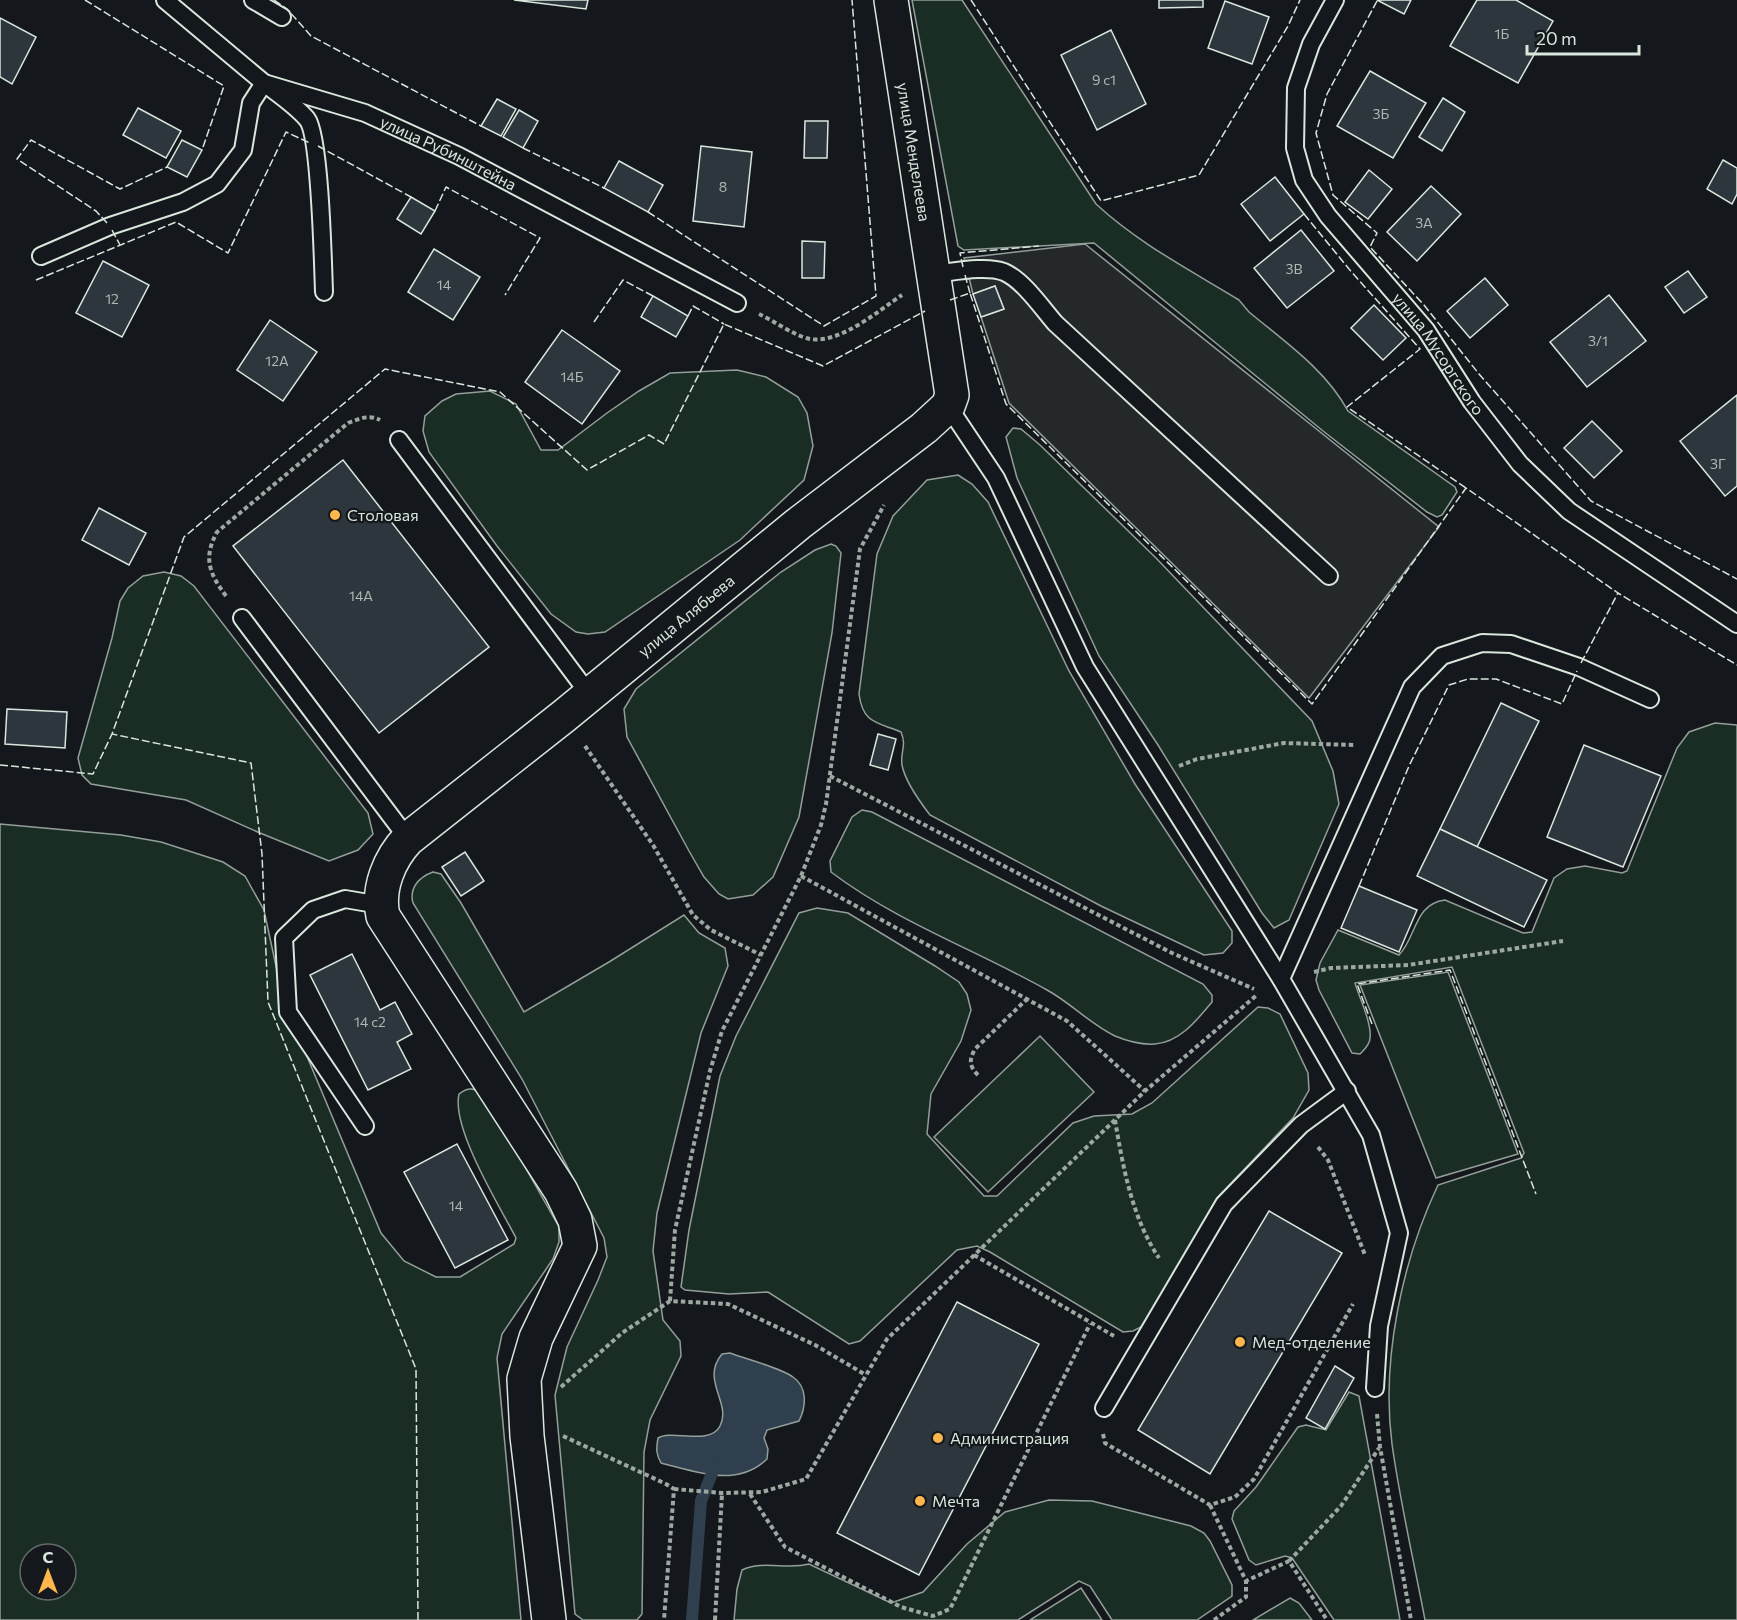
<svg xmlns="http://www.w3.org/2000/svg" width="1737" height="1620" font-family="Commissioner,sans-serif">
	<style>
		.green { fill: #1a2d24; stroke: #939e99; stroke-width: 1.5; fill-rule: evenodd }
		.parking { fill: #24282b; stroke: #939e99; stroke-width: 1.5 }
		.water { fill: #2f3f4d; stroke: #939e99; stroke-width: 1.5 }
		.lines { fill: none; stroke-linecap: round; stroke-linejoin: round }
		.stream { stroke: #2f3f4d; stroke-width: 12 }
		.building { fill: #2c363c; stroke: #d8e6dc; stroke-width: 1.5 }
		.service-casing { stroke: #d8e6dc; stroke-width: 20 }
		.minor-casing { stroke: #d8e6dc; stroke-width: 36 }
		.path { stroke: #9da8a2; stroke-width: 4; stroke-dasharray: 4.5 3; stroke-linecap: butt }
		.service { stroke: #14181c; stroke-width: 16 }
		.minor { stroke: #14181c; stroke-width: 33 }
		.fence { stroke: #d8e6dc; stroke-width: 1.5; stroke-dasharray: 8 3; stroke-linecap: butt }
		.poi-dot { fill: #ffb74d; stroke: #14181c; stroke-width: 2 }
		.labels { text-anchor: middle; stroke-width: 4.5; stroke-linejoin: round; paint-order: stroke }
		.number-label { font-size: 14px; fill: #adbab4 }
		.street-label { font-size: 16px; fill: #d8e6dc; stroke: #14181c }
		.poi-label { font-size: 16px; fill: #d8e6dc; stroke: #14181c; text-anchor: start }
	</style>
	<rect width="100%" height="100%" fill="#14181c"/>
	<g class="green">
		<path d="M912,0h50l134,204c42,39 94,66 143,96l10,12c36,30 77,58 99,99l107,76 2,5 -15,23 -5,2 -10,-5 -104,-81 -229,-188 -130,7 -6,-4z"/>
		<path d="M737,370l29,7 32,20 9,16 6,33 -9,34 -64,60 -135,92 -17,2 -12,-2 -25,-18 -54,-68 -68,-94 -6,-21 2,-15 17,-15 14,-7 34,-3 26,13 25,46h17l49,-37 32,-22 31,-18z"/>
		<path d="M1013,428l8,1 19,16 116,113 156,163 21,50 6,33 -50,116 -15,8 -12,-15 -104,-168 -59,-89 -82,-178 -11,-41z"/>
		<path d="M958,475l14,9 16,18 81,169 66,113 97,147v12l-9,10 -19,2 -103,-49 -171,-91c-10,-13 -25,-33 -28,-50 -2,-13 5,-19 -1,-33 -24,-10 -38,-8 -42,-38l18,-140 16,-38 34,-36z"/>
		<path d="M831,544l5,2 5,7 -9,80 -33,184 -26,60 -20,18 -25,4 -9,-5 -15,-17 -15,-26 -62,-114 -3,-28 12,-20 145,-117 34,-22z"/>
		<path d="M164,572l17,4 13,10 174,227 5,21 -15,16 -29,11 -69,-28 -74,-33 -95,-16 -9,-9 -4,-17 34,-120 8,-37 8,-13 15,-12z"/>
		<path d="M1715,723l22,2v895h-312c-11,-58 -25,-118 -33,-176 -11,-84 10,-183 46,-259l83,-27 3,-5 -72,-186 -97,16c4,14 17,40 15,55 0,7 -6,12 -10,16l-8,-1 -33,-63 -3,-10 4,-17 18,-33 61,25c18,-19 15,-51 46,-55l78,33 9,-1 22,-54 13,-9 18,-3 37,7 5,-2 50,-123 12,-16z"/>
		<path d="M862,810l10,2 331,172 9,11v7c-15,18 -32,40 -57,42 -14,1 -28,-3 -40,-8 -25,-12 -44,-33 -68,-46 -71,-40 -150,-68 -216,-118l-1,-11 22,-44z"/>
		<path d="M0,824l121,11 40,7 62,20 22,14 19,34 19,89 98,234 23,28 32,16h24l54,-33 2,-6c-16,-31 -65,-110 -57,-144 10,-8 16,-6 26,2l74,131v15l-6,17 -51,75 -5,24 24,262h-521zM30,1554h36v36h-36z"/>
		<path d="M433,872l8,2 20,29 63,109 85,-50 75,-47 15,18 26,15 3,18 -27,67 -44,180 -4,38 10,69 17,21 1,15 -31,64 -6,32 -2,162 -5,6h-54l-8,-6 -20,-219 12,-48 31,-67 9,-23 -3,-19 -82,-159 -109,-176c-4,-15 6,-26 20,-31z"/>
		<path d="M817,908l31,5 87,53 24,16 8,12 4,16 -10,31 -30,53 -4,40 57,62h13l76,-73 21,-7 38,-2 20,-11 106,-96 10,1 12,6 28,59 1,17 -16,28 -76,80 -74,128 -10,5 -10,1 -133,-80 -13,-6 -20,4 -97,91 -11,3 -81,-52 -39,2 -44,-4 -4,-3 8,-57 31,-154 16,-40 63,-123z"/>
		<path d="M1448,972l70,182 -82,24 -76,-193z"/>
		<path d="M1040,1036l54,56 -106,100 -54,-55z"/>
		<path d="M1349,1392l10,4 41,224h-66l-42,-62 -7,-2 -29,9 -7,-5 -17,-41 2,-8 22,-24 42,-60 8,-2 20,5z"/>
		<path d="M1049,1500l43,1 99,25 13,7 6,8 22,44v11l-35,24h-85l-22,-34 -11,-5 -61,39h-284l3,-31 5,-19c21,-10 45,0 67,-6l82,39 32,-11 44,-48 38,-32z"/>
		<path d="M1081,1588l21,32h-72z"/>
		<path d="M1290,1598l9,5 13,17h-59z"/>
	</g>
	<path class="parking" d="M1085,244l354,283 -130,171 -300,-295 -28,-86 23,-8 -9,-23 -22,8 -9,-36z"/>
	<path class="water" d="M730,1353c16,6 51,15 63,24 15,10 13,30 6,44l-32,9 -3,8 4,11 -1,10c-30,29 -70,13 -106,4 -5,-9 -5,-14 -3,-25 14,-9 52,8 62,-12 12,-23 -20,-46 2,-72z"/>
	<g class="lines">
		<path class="stream" d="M692,1620l9,-119 15,-38"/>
	</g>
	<g class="building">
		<path d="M514,0h74l-2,9z"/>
		<path d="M1159,0h44v7l-44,1z"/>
		<path d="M1377,0h34l-7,14z"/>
		<path d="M1477,0h39l37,21 -35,62 -68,-37z"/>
		<path d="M1225,1l44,16 -17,47 -44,-16z"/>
		<path d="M0,18l36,19 -24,47 -12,-7z"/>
		<path d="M1111,30l35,74 -49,26 -36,-75z"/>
		<path d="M1370,71l56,32 -33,55 -56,-32z"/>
		<path d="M1443,98l22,14 -23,39 -23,-14z"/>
		<path d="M497,99l19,10 -15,27 -20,-10z"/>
		<path d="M138,108l43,23 -15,27 -43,-23z"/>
		<path d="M519,110l19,11 -15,27 -20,-11z"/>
		<path d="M805,121h23l-1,37h-23z"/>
		<path d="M182,140l20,10 -15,27 -20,-10z"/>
		<path d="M701,146l51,6 -8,75 -51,-6z"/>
		<path d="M1723,160l14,8v26l-5,10 -25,-15z"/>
		<path d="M619,161l44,24 -15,27 -44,-24z"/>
		<path d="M1369,170l23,19 -24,30 -23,-17z"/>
		<path d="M1275,177l29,37 -34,27 -29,-37z"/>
		<path d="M1431,186l30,28 -44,47 -30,-29z"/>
		<path d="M411,197l24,14 -14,23 -24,-15z"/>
		<path d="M1301,230l33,41 -47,37 -33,-40z"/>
		<path d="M802,241l23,1 -1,36h-22z"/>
		<path d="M434,249l46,28 -27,43 -45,-28z"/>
		<path d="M103,261l46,24 -27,52 -46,-24z"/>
		<path d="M1688,271l19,26 -23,16 -19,-26z"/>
		<path d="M1485,278l23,27 -38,33 -23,-27z"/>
		<path d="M995,286l9,23 -23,8 -8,-23z"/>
		<path d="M1609,295l37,46 -59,46 -37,-45z"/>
		<path d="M653,296l35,20 -12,21 -35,-20z"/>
		<path d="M1374,305l32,33 -23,22 -32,-32z"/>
		<path d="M270,320l47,32 -34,49 -46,-31z"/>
		<path d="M562,330l58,41 -38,53 -57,-42z"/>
		<path d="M1737,395v91l-12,10 -45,-55z"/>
		<path d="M1592,421l30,30 -28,27 -30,-30z"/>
		<path d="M343,460l146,187 -110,86 -146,-187z"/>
		<path d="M99,508l47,25 -17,32 -47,-25z"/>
		<path d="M1501,703l38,18 -62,126 -37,-18z"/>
		<path d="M7,709l60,3 -2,36 -60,-4z"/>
		<path d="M878,734l18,5 -8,31 -18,-5z"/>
		<path d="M1584,745l77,31 -38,91 -76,-30z"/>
		<path d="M1440,829l107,51 -23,47 -107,-51z"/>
		<path d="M465,852l19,29 -23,15 -19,-29z"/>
		<path d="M1359,886l58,24 -18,42 -58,-24z"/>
		<path d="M352,954l28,56 15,-8 17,32 -15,8 14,27 -43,21 -58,-115z"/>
		<path d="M457,1144l51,96 -53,28 -51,-96z"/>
		<path d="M1269,1211l73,42 -132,221 -72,-44z"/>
		<path d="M957,1302l82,42 -120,231 -82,-42z"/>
		<path d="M1335,1366l19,12 -29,51 -19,-11z"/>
	</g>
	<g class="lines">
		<defs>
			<g id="service">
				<path id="s1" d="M165,0l99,83 101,30 94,43 278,147"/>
				<path d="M253,0l29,17"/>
				<path id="s2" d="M1335,0l-24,44 -15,44 -1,60 9,32 24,36 98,114 46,72 48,62 49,47 168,113"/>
				<path d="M41,256l69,-30 73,-24 34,-18 26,-34 8,-47 13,-20c14,11 31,22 43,36 13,16 16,145 17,173"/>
				<path d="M933,274c20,-2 53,-9 71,-2 19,8 38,36 51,51l274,253"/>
				<path d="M948,406l48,72 89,189 196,312 90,156 28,98 -20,93 -4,62"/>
				<path d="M399,440l190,254"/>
				<path d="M242,618l166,221"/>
				<path d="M1281,979l131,-292 30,-31 40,-13 29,1 68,23 71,32"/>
				<path d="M365,1126l-77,-114 -4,-74 29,-28 32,-11 35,6"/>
				<path d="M1104,1408l120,-204 77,-79 46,-34"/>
			</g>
			<g id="minor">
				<path id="s3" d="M549,1620l-22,-184 -3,-57 12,-41 44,-92 -5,-26 -14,-29 -178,-275c-6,-27 6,-57 25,-77l156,-123 234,-192 126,-96 24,-22 4,-11 -61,-395"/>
			</g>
		</defs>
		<use href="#service" class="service-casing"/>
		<use href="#minor" class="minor-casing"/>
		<g class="path">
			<path d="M759,314c15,7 36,22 51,25 30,5 68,-28 92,-44"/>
			<path d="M226,596c-17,-23 -23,-38 -9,-64l131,-109c11,-4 21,-9 32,-3"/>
			<path d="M585,746l68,99 40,70 18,15 50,25"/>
			<path d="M1179,766l18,-7 87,-16 71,2"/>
			<path d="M830,776l342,177 82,36"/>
			<path d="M801,876l266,145 78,70"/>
			<path d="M1314,972l17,-4 77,-3 155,-24"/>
			<path d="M978,1075c-9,-9 -9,-15 -3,-26l53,-51"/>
			<path d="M1115,1120c8,47 17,98 44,138"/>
			<path d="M1318,1147l10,13 37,95"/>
			<path d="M974,1255l140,81"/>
			<path d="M670,1301l5,-71 35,-159 12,-40 79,-155 20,-51 5,-21 34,-255 24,-44"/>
			<path d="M561,1387l61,-54 48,-32 58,3 87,41 51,30"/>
			<path d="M1377,1414l3,33 31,173"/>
			<path d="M1103,1434l2,9 105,62 25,-8 19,-18 99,-175"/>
			<path d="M563,1436l103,48 8,5 -10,131"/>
			<path d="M674,1489l48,4 40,-1 44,-13 81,-140 258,-248 113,-97"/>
			<path d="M750,1494l35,53 116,60 32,9 17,-7 140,-285"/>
			<path d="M1210,1505l36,76 43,-20 38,59"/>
			<path d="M1289,1561l52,-55 38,-58"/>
			<path d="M715,1620l7,-127"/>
			<path d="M1214,1620l32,-23v-16"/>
		</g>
		<use href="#service" class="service"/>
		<use href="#minor" class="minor"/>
		<g class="fence">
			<path d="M85,0l139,86 -22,64"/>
			<path d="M274,0l13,9 24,27 170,90"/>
			<path d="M971,0l130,201 98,-26 89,-149 12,-26"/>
			<path d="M1377,1l-50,93 -11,39 17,62 44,38 -7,14 54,58 55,69 112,127 146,78"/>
			<path d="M318,146l93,51"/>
			<path d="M523,148l81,40"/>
			<path d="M435,211l11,-24 94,51 -35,57"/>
			<path d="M648,212l176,114 52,-30 -24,-296"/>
			<path d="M1304,214l45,55 71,80 -73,58 119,81"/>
			<path d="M107,223l-11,-12 -79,-52 14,-19 89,49 47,-22"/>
			<path d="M112,230l8,15"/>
			<path d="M963,267l-3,-14 79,-7"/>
			<path d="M965,275l5,18"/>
			<path d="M36,280l140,-58 52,31 58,-121 24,11"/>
			<path d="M950,300l20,-7 36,111 306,300 154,-216 152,105 119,72"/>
			<path d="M688,316l5,-10 31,18"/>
			<path d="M594,322l29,-42 30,16"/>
			<path d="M1581,663l37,-70"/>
			<path d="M0,765l93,9 19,-40"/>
			<path d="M1359,886l50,-120 40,-81 19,-6h28l66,25 15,-33"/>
			<path d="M1372,1024l-15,-40 93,-14 86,224"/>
			<path d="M418,1620l-2,-251 -148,-367 -6,-148 -11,-91 -139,-29 72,-197 201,-168 115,23 87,78 62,-35 15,9 60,-120 99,42 102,-55"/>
		</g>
	</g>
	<g class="poi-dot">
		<circle cx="335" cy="515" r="6"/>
		<circle cx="1240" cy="1342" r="6"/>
		<circle cx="938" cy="1438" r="6"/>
		<circle cx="920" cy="1501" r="6"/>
	</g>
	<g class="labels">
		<g class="number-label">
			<text x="1502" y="39">1Б</text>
			<text x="1104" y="85">9 с1</text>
			<text x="1381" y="119">3Б</text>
			<text x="723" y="192">8</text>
			<text x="1424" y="228">3А</text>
			<text x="1294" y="274">3В</text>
			<text x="444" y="290">14</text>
			<text x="112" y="304">12</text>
			<text x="1598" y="346">3/1</text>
			<text x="277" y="366">12А</text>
			<text x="572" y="382">14Б</text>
			<text x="1718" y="469">3Г</text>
			<text x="361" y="601">14А</text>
			<text x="370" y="1027">14 с2</text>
			<text x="456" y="1211">14</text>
		</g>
		<g class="street-label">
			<text transform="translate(914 152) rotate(81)" y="6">улица Менделеева</text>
			<text dy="6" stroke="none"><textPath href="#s1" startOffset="327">улица Рубинштейна</textPath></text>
			<text dy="6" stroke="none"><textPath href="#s2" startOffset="410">улица Мусоргского</textPath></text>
			<text dy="6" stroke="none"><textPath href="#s3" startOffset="1214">улица Алябьева</textPath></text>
		</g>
		<g class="poi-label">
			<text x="347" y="521">Столовая</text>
			<text x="1252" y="1348">Мед-отделение</text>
			<text x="950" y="1444">Администрация</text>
			<text x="932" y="1507">Мечта</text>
		</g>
	</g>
	<g transform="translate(48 1572)"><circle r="28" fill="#14181c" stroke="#626a69" stroke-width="1.5"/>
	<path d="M0-4.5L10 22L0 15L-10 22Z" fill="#ffb74d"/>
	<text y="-9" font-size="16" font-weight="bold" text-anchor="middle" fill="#d8e6dc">С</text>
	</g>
	<path d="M1527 45v9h112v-9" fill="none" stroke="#d8e6dc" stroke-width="3"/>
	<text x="1536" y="45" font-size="18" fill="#d8e6dc" stroke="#14181c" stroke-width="4.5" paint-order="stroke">20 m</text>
</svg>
